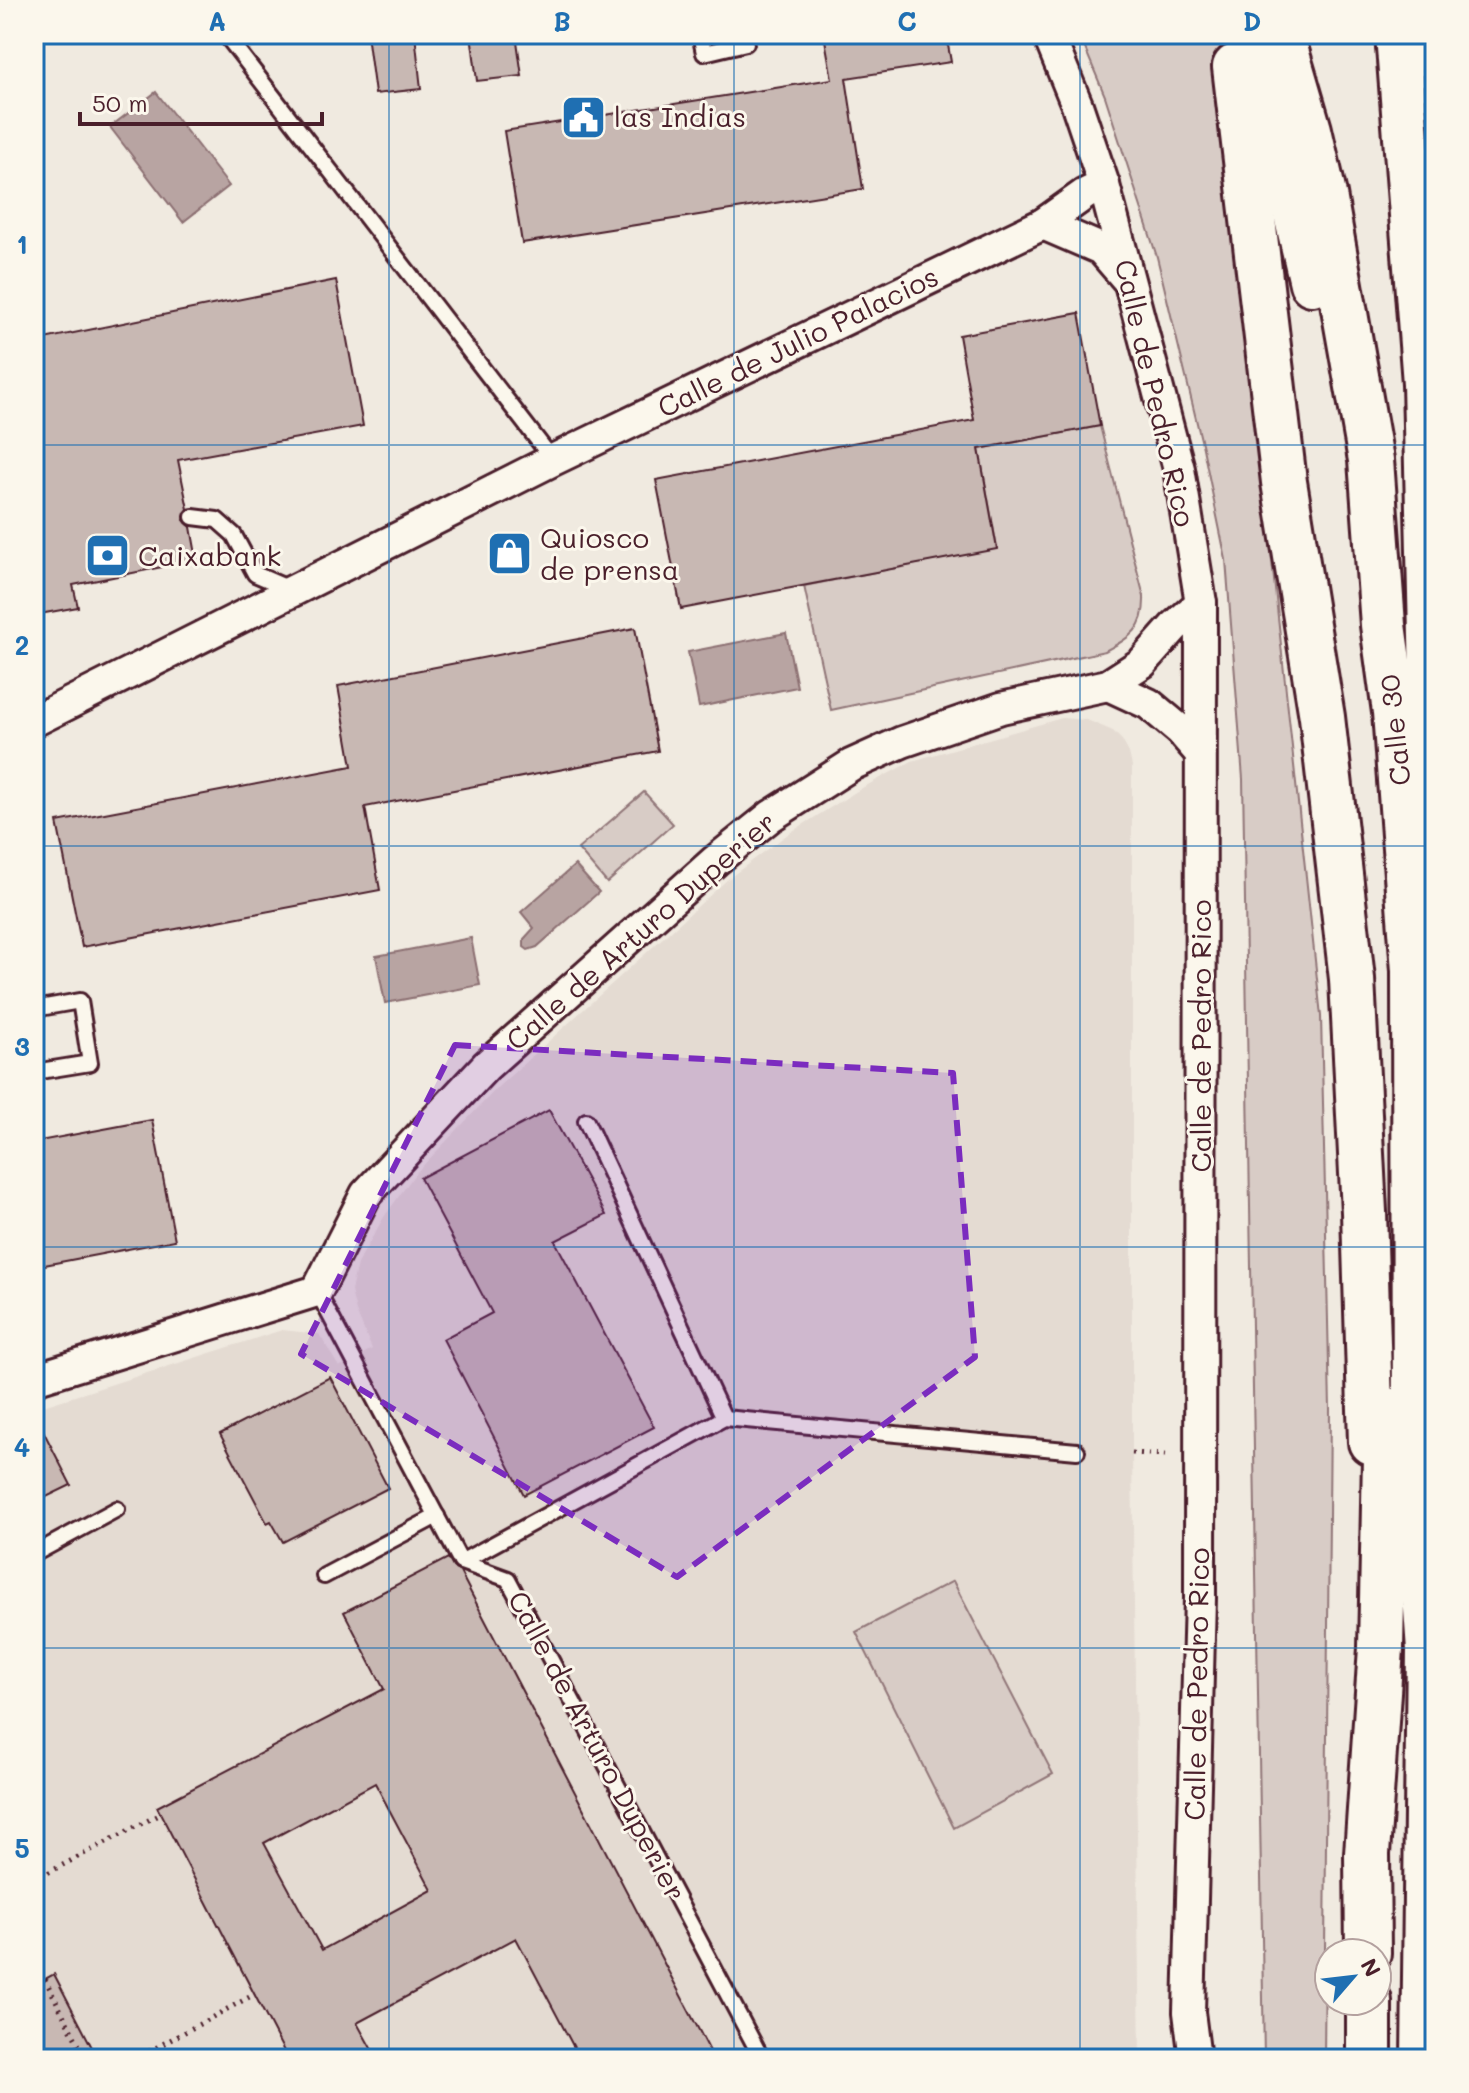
<svg xmlns="http://www.w3.org/2000/svg" width="1469" height="2093" font-family="Mali,sans-serif">
	<style>
		.built { fill: #e4dbd2 }
		.green { fill: #d8ccc6; stroke: #917678; stroke-width: 2 }
		.water { fill: #b8a4a2; stroke: #8c6f72; stroke-width: 2 }
		.building { fill: #c8b8b3; stroke: #4a1f2b; stroke-width: 2; fill-rule: evenodd }
		.lines { fill: none; stroke-linecap: round; stroke-linejoin: round }
		.lane-casing { stroke: #4a1f2b; stroke-width: 20 }
		.street-casing { stroke: #4a1f2b; stroke-width: 36 }
		.highway-casing { stroke: #4a1f2b; stroke-width: 50 }
		.path { stroke: #4a1f2b; stroke-width: 5; stroke-dasharray: 2 6; stroke-linecap: butt }
		.lane { stroke: #fbf7ec; stroke-width: 14 }
		.street { stroke: #fbf7ec; stroke-width: 30 }
		.highway { stroke: #fbf7ec; stroke-width: 44 }
		.marked { fill: #7b2cbf; fill-opacity: 0.2; stroke: #7b2cbf; stroke-width: 6; stroke-dasharray: 16 10; stroke-linejoin: round }
		.grid { fill: none; stroke: #1f6fb2; stroke-width: 2; stroke-opacity: 0.55 }
		.labels { text-anchor: middle; stroke-width: 6; stroke-linejoin: round; paint-order: stroke }
		.poi-label { font-size: 28px; fill: #4a1f2b; stroke: #fbf7ec; text-anchor: start }
		.street-label { font-size: 28px; fill: #4a1f2b; stroke: #fbf7ec }
		.neatline { fill: none; stroke: #1f6fb2; stroke-width: 3 }
		.grid-label { font-size: 26px; text-anchor: middle; font-weight: bold; fill: #1f6fb2 }
	</style>
	<rect width="100%" height="100%" fill="#f0eae0"/>
	<filter id="ink" filterUnits="userSpaceOnUse"><feTurbulence type="fractalNoise" baseFrequency=".0125" numOctaves="2"/><feDisplacementMap in="SourceGraphic" scale="16" xChannelSelector="R" yChannelSelector="G"/><feConvolveMatrix kernelMatrix="1 2 1 2 8 2 1 2 1" color-interpolation-filters="sRGB"/></filter>
	<g filter="url(#ink)">
		<path class="built" d="M1062,718l25,2 26,11 9,9 7,13 3,13v687l8,606h-1106v-650l248,-79 37,4 20,33 33,-18 -16,-38 -5,-20 6,-27 27,-47 31,-43 84,-88 229,-207 60,-45 74,-46 50,-27z"/>
		<g class="green">
			<path d="M1079,34h138l56,227 -33,3 81,752 9,393 -6,650h-60l-21,-1280 -17,-219 -23,-112 -46,-191 -52,-161z"/>
			<path d="M1100,426l44,171c1,32 -13,40 -39,54l-274,59 -27,-124 193,-38 -18,-99z"/>
			<path d="M644,792l29,32 -66,59 -29,-34z"/>
			<path d="M953,1581l100,193 -99,54 -98,-196z"/>
		</g>
		<g class="water">
			<path d="M156,92l73,94 -46,36 -73,-95z"/>
			<path d="M786,633l11,54 -98,20 -11,-55z"/>
			<path d="M575,865l24,27 -62,55 -9,3 -4,-3v-8l10,-11 -13,-16z"/>
			<path d="M471,938l9,47 -95,18 -9,-47z"/>
		</g>
		<g class="building">
			<path d="M367,34h48l6,55 -46,5z"/>
			<path d="M471,34h45l6,42 -45,5z"/>
			<path d="M824,34h122l5,28 -105,16 17,111 -341,54 -18,-112 328,-52z"/>
			<path d="M336,280l27,146 -185,34 10,49 -4,11 7,7 6,33 -124,25 5,22 -44,8v-274z"/>
			<path d="M1079,313l21,113 -121,23 18,100 -316,60 -25,-129 318,-60 -15,-85z"/>
			<path d="M635,628l23,123 -293,56 15,83 -298,57 -25,-125 295,-56 -14,-80z"/>
			<path d="M549,1110l57,105 -51,26 99,186 -130,68 -81,-156 49,-26 -72,-135z"/>
			<path d="M152,1120l23,120 -141,27v-125z"/>
			<path d="M330,1377l58,111 -105,54 -12,-21 -4,2 -47,-89z"/>
			<path d="M34,1413l37,72 -37,18z"/>
			<path d="M448,1558l5,9 7,5 254,487h-134l-64,-121 -159,85 20,36h-89l-131,-252 227,-118 -40,-77zM375,1783l57,107 -110,60 -58,-107z"/>
			<path d="M54,1974l44,85h-54l-10,-20v-54z"/>
		</g>
		<g class="lines">
			<defs>
				<g id="lane">
					<path d="M225,34l328,426"/>
					<path d="M700,34l4,19 42,-10 -2,-9"/>
					<path d="M193,517l24,3 17,15 21,39 37,16"/>
					<path d="M34,1009l46,-8 10,62 -56,9"/>
					<path d="M586,1121l138,297"/>
					<path d="M317,1291l144,271 47,17 254,480"/>
					<path d="M34,1554l83,-45"/>
					<path d="M461,1562l263,-144 353,33"/>
					<path d="M324,1576l113,-60"/>
				</g>
				<g id="street">
					<path d="M1048,34l29,71 27,80 75,284 22,134 -1,995 -11,414 6,47"/>
					<path d="M1043,224l58,25 25,29"/>
					<path d="M1108,685l41,19 31,26 20,23"/>
					<path d="M34,721l519,-261 490,-236 42,-30 19,-9"/>
					<path d="M34,1379l283,-88 49,-97 120,-128 229,-205 56,-45 80,-51 51,-23 99,-34 107,-23 34,-22 32,-36 27,-24"/>
				</g>
				<g id="highway">
					<path d="M1246,34l38,128 28,121"/>
					<path d="M1281,34l28,96 15,65 47,265 12,165 12,87 19,259 1,483 14,196 -5,409"/>
					<path d="M1398,34l27,349 10,420"/>
					<path d="M1235,67l49,415 38,235 30,262 12,233 7,230"/>
					<path d="M1368,1953l-1,-99 14,-206 5,-238"/>
					<path d="M1369,2001v58"/>
				</g>
			</defs>
			<use href="#lane" class="lane-casing"/>
			<use href="#street" class="street-casing"/>
			<use href="#highway" class="highway-casing"/>
			<g class="path">
				<path d="M1132,1453l33,2"/>
				<path d="M34,1880l126,-66"/>
				<path d="M34,1958l52,101"/>
				<path d="M135,2059l120,-65"/>
			</g>
			<use href="#lane" class="lane"/>
			<use href="#street" class="street"/>
			<use href="#highway" class="highway"/>
		</g>
	</g>
	<path class="marked" d="M455,1045l498,28 22,284 -298,220 -376,-223z"/>
	<path class="grid" d="M389,34v2025M734,34v2025M1080,34v2025M34,445h1401M34,846h1401M34,1247h1401M34,1648h1401"/>
	<defs>
		<symbol id="civic-square" viewBox="-11 -11 22 22"><rect x="-9" y="-9" width="18" height="18" rx="4" fill="#1f6fb2" stroke="#fbf7ec"/><path d="M-.6-6.5H3V-4.5H.6V-3L4-1V1h2V6H-6V1h2V-1L-.6-3ZM-1.2 2.5V6h2.4V2.5Z" fill="#fff"/></symbol>
		<symbol id="shop-square" viewBox="-11 -11 22 22"><rect x="-9" y="-9" width="18" height="18" rx="4" fill="#1f6fb2" stroke="#fbf7ec"/><path d="M-5-2.5h2.3a2.7 3.5 0 0 1 5.4 0H5L5.5 6h-11ZM-1.5-2.5h3a1.5 2.3 0 0 0-3 0Z" fill="#fff"/></symbol>
		<symbol id="bank-square" viewBox="-11 -11 22 22"><rect x="-9" y="-9" width="18" height="18" rx="4" fill="#1f6fb2" stroke="#fbf7ec"/><path d="M-6-4H6V4H-6ZM0-2.3a2.3 2.3 0 1 0 0 4.6a2.3 2.3 0 1 0 0-4.6Z" fill="#fff"/></symbol>
	</defs>
	<g fill-rule="evenodd">
		<use href="#civic-square" x="558" y="92" width="51" height="51"/>
		<use href="#shop-square" x="484" y="528" width="51" height="51"/>
		<use href="#bank-square" x="82" y="530" width="51" height="51"/>
	</g>
	<g class="labels">
		<g class="poi-label">
			<text x="614" y="127">las Indias</text>
			<text x="540" y="548">Quiosco<tspan x="540" dy="32">de prensa</tspan></text>
			<text x="138" y="566">Caixabank</text>
		</g>
		<g class="street-label">
			<text transform="translate(798 342) rotate(-26)" y="10">Calle de Julio Palacios</text>
			<text transform="translate(1155 393) rotate(77)" y="10">Calle de Pedro Rico</text>
			<text transform="translate(1395 730) rotate(-96)" y="10">Calle 30</text>
			<text transform="translate(641 931) rotate(-41)" y="10">Calle de Arturo Duperier</text>
			<text transform="translate(1201 1036) rotate(-90)" y="10">Calle de Pedro Rico</text>
			<text transform="translate(1197 1684) rotate(-89)" y="10">Calle de Pedro Rico</text>
			<text transform="translate(597 1746) rotate(62)" y="10">Calle de Arturo Duperier</text>
		</g>
	</g>
	<rect width="1469" height="2093" fill="none" stroke="#fbf7ec" stroke-width="88"/>
	<g transform="translate(1353 1977) rotate(62)"><circle r="38" fill="#fbf7ec" stroke="#b4a19f" stroke-width="2"/>
	<path d="M0-6L14 30L0 20L-14 30Z" fill="#1f6fb2"/>
	<text y="-12" font-size="22" font-weight="bold" text-anchor="middle" fill="#4a1f2b">N</text>
	</g>
	<path d="M80 112v12h242v-12" fill="none" stroke="#4a1f2b" stroke-width="4"/>
	<text x="92" y="112" font-size="24" fill="#4a1f2b" stroke="#fbf7ec" stroke-width="6" paint-order="stroke">50 m</text>
	<rect x="44" y="44" width="1381" height="2005" class="neatline"/>
	<g class="grid-label">
		<text x="217" y="31">A</text>
		<text x="562" y="31">B</text>
		<text x="907" y="31">C</text>
		<text x="1252" y="31">D</text>
		<text x="22" y="254">1</text>
		<text x="22" y="655">2</text>
		<text x="22" y="1056">3</text>
		<text x="22" y="1457">4</text>
		<text x="22" y="1858">5</text>
	</g>
</svg>
